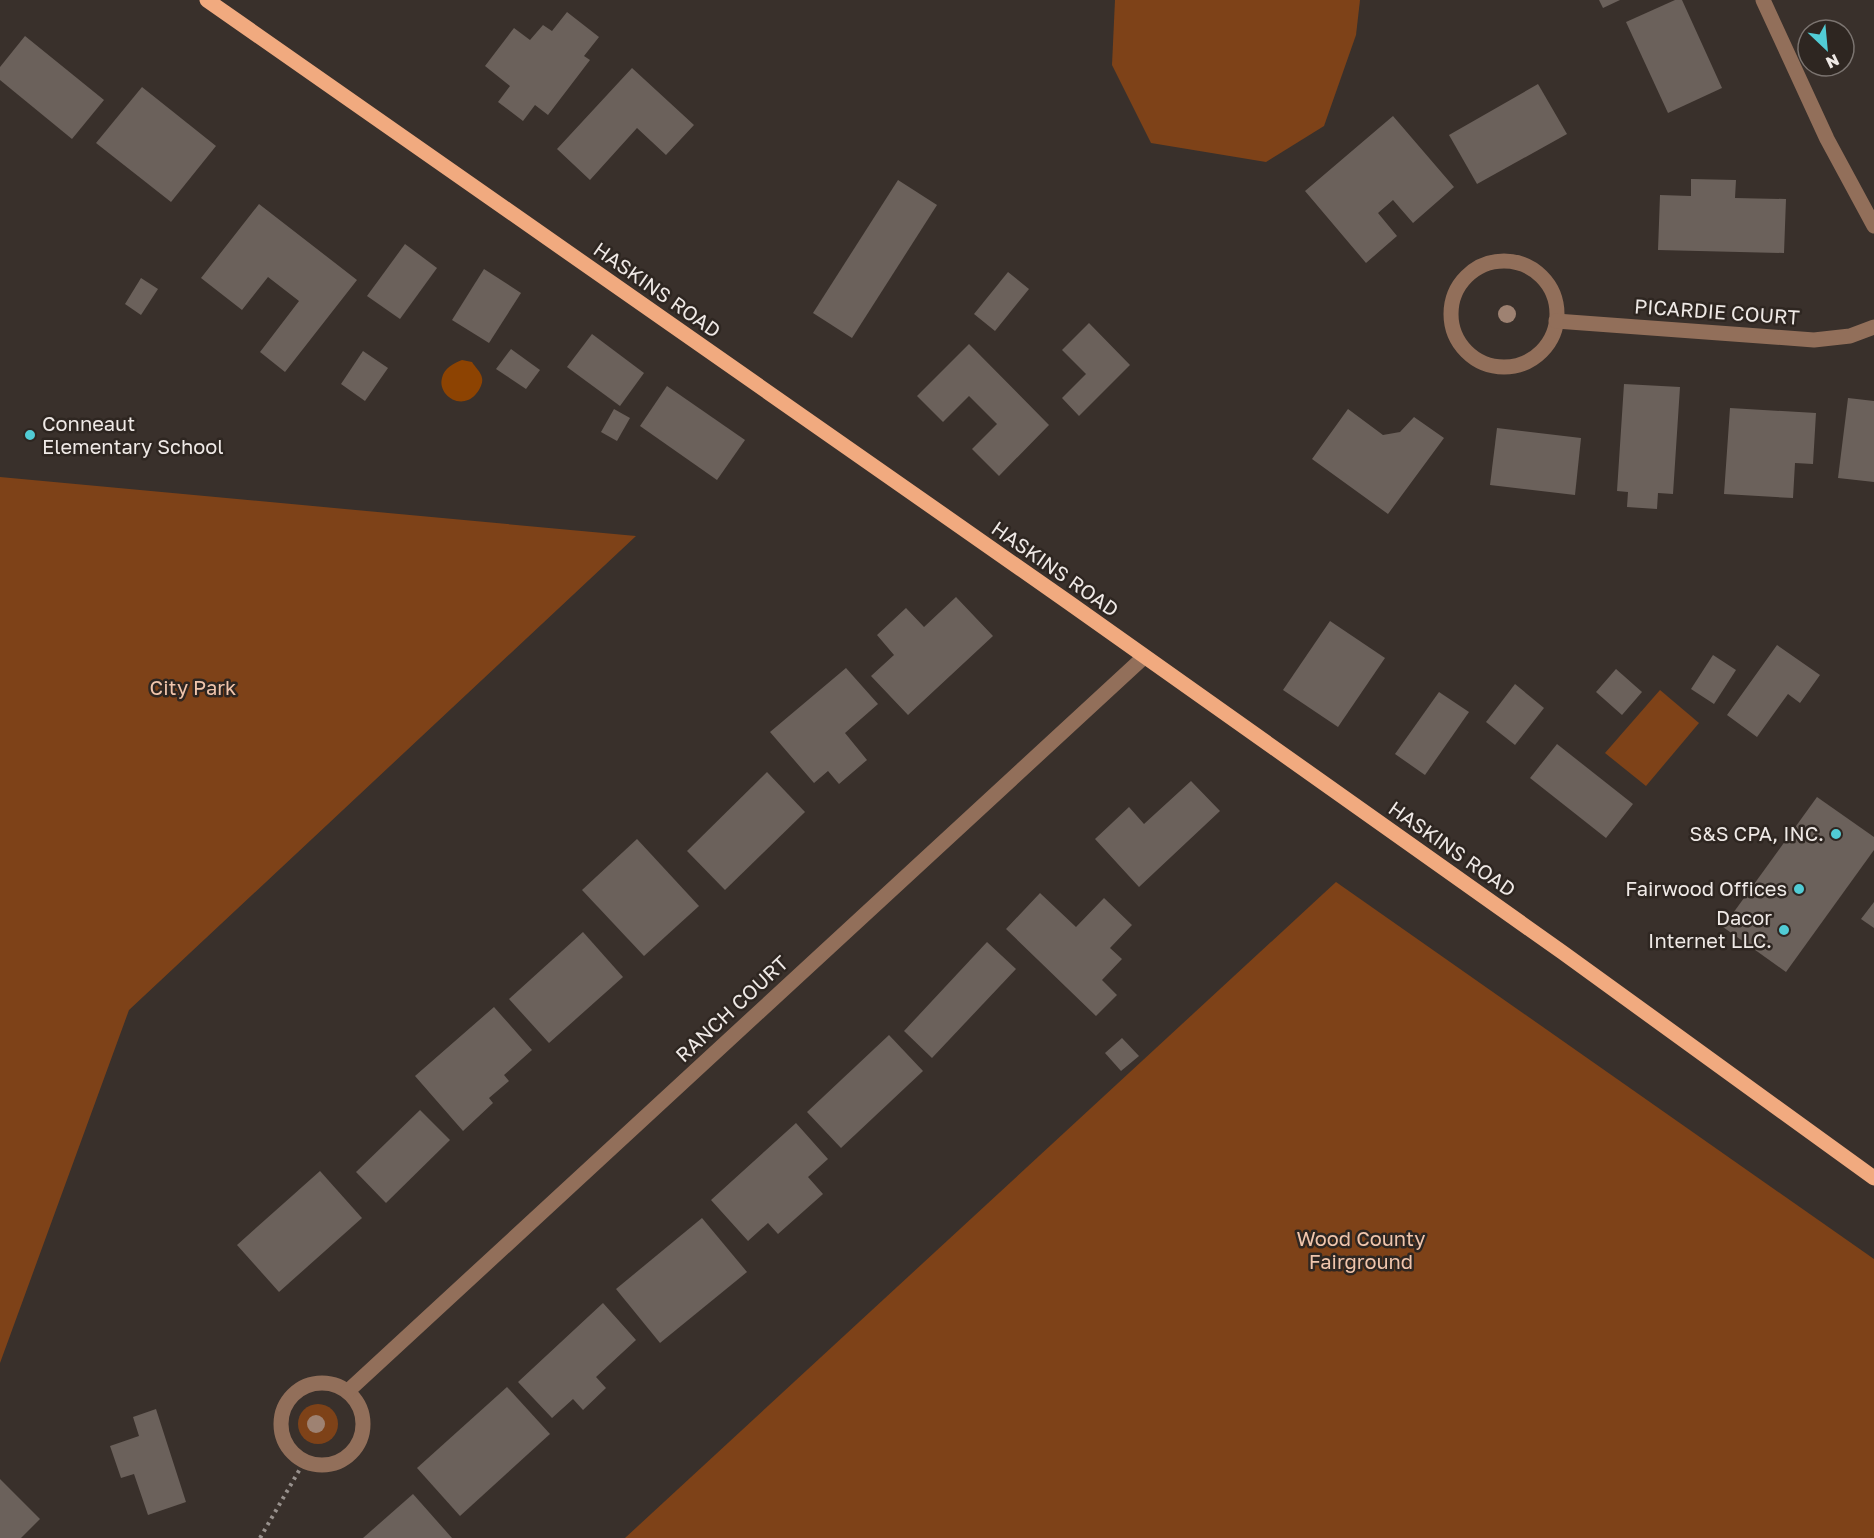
<svg xmlns="http://www.w3.org/2000/svg" width="1874" height="1538" font-family="'Golos Text',sans-serif">
	<style>
		.green { fill: #7e4218 }
		.water { fill: #8d4302 }
		.building { fill: #6b615b }
		.lines { fill: none; stroke-linecap: round; stroke-linejoin: round }
		.path { stroke: #98918d; stroke-width: 4; stroke-dasharray: 3 4.5; stroke-linecap: butt }
		.minor { stroke: #926f5a; stroke-width: 15 }
		.major { stroke: #f1aa7f; stroke-width: 15 }
		.tree { fill: #9e8272 }
		.poi-dot { fill: #51ccd5; stroke: #2e2621; stroke-width: 2 }
		.labels { text-anchor: middle; stroke-width: 5; stroke-linejoin: round; paint-order: stroke }
		.street-label { font-size: 20px; fill: #efe9e6; stroke: #2e2621 }
		.poi-label { font-size: 20px; fill: #efe9e6; stroke: #2e2621; text-anchor: end }
		.park-label { font-size: 20px; fill: #f0c5ac; stroke: #2e2621 }
	</style>
	<rect width="100%" height="100%" fill="#39302b"/>
	<g class="green">
		<path d="M1115,0h245l-4,35 -32,91 -58,36 -115,-19 -39,-78z"/>
		<path d="M0,477l636,59 -507,474 -129,353z"/>
		<path d="M1660,690l39,33 -53,63 -41,-33z"/>
		<path d="M1336,882l538,377v279h-1249z"/>
		<circle cx="318" cy="1424" r="20"/>
	</g>
	<path class="water" d="M462,360l10,2c3,5 9,10 10,16 2,7 -7,20 -14,22 -14,6 -30,-8 -26,-22 2,-10 12,-15 20,-18z"/>
	<g class="building">
		<path d="M1599,0h21l-17,8z"/>
		<path d="M1675,0h7l40,88 -54,25 -42,-91z"/>
		<path d="M567,12l32,25 -15,19 6,4 -42,55 -13,-10 -12,16 -25,-19 12,-16 -25,-20 29,-38 16,12 13,-15 9,6z"/>
		<path d="M25,36l79,64 -32,39 -72,-59v-13z"/>
		<path d="M632,68l62,57 -28,30 -29,-27 -47,52 -33,-31z"/>
		<path d="M1538,84l29,50 -90,50 -28,-49z"/>
		<path d="M142,87l74,59 -45,56 -75,-59z"/>
		<path d="M1393,116l61,71 -41,36 -20,-23 -15,13 19,23 -31,27 -61,-72z"/>
		<path d="M1691,179l45,1 -1,18 51,1 -2,54 -126,-3 2,-55 31,1z"/>
		<path d="M898,180l39,25 -85,133 -39,-25z"/>
		<path d="M259,204l98,76 -72,92 -25,-20 39,-51 -31,-24 -26,33 -41,-32z"/>
		<path d="M405,244l32,24 -37,51 -33,-23z"/>
		<path d="M484,269l37,24 -32,50 -37,-23z"/>
		<path d="M1008,272l21,17 -34,42 -21,-17z"/>
		<path d="M141,278l17,11 -17,26 -16,-11z"/>
		<path d="M1089,323l41,42 -51,51 -17,-18 24,-24 -24,-24z"/>
		<path d="M592,334l52,39 -24,33 -53,-39z"/>
		<path d="M969,344l80,81 -50,51 -27,-27 25,-25 -28,-28 -26,26 -26,-26z"/>
		<path d="M511,349l29,21 -14,19 -30,-20z"/>
		<path d="M363,351l25,17 -23,33 -24,-17z"/>
		<path d="M1624,384l56,3 -7,107 -15,-1 -1,16 -30,-2 1,-15 -11,-1z"/>
		<path d="M667,386l78,54 -28,40 -77,-54z"/>
		<path d="M1848,398l26,3v81l-36,-4z"/>
		<path d="M1730,408l86,5 -3,51 -18,-1 -2,35 -69,-4z"/>
		<path d="M614,409l16,9 -13,23 -16,-9z"/>
		<path d="M1348,409l35,26 17,-3 14,-15 30,21 -56,76 -76,-55z"/>
		<path d="M1497,428l84,10 -6,57 -85,-10z"/>
		<path d="M956,597l37,39 -85,79 -37,-39 23,-21 -17,-20 29,-27 18,19z"/>
		<path d="M1330,621l55,37 -47,69 -55,-37z"/>
		<path d="M1777,645l43,30 -20,28 -12,-9 -31,43 -30,-22z"/>
		<path d="M1713,655l23,15 -22,34 -23,-15z"/>
		<path d="M846,668l32,36 -33,29 22,27 -28,24 -11,-13 -14,12 -44,-51z"/>
		<path d="M1616,669l26,23 -20,23 -26,-23z"/>
		<path d="M1515,684l29,24 -29,37 -29,-23z"/>
		<path d="M1439,692l30,20 -44,63 -30,-21z"/>
		<path d="M1557,744l76,60 -27,34 -76,-60z"/>
		<path d="M767,772l38,40 -80,78 -38,-39z"/>
		<path d="M1191,781l29,30 -81,76 -44,-48 34,-32 15,17z"/>
		<path d="M1817,797l57,40v13l-88,122 -63,-45z"/>
		<path d="M637,839l62,67 -55,50 -62,-66z"/>
		<path d="M1040,893l36,34 28,-29 28,27 -22,23 12,11 -20,21 15,15 -21,21 -90,-87z"/>
		<path d="M1874,902v26l-13,-9z"/>
		<path d="M583,932l40,45 -74,66 -40,-44z"/>
		<path d="M987,942l29,27 -84,89 -28,-27z"/>
		<path d="M494,1007l38,43 -28,25 5,6 -20,17 4,5 -30,28 -48,-55z"/>
		<path d="M889,1035l34,36 -82,77 -34,-36z"/>
		<path d="M1122,1038l17,18 -18,15 -16,-18z"/>
		<path d="M420,1110l30,30 -64,63 -30,-31z"/>
		<path d="M796,1123l32,36 -20,18 15,17 -45,40 -10,-11 -20,18 -37,-41z"/>
		<path d="M320,1171l42,47 -83,74 -42,-47z"/>
		<path d="M702,1218l45,54 -87,71 -44,-54z"/>
		<path d="M603,1303l33,37 -40,37 10,11 -23,22 -10,-11 -21,19 -34,-36z"/>
		<path d="M507,1387l43,47 -90,82 -43,-48z"/>
		<path d="M156,1409l30,93 -38,13 -14,-41 -13,4 -11,-32 29,-10 -6,-19z"/>
		<path d="M0,1479l40,40 -19,19h-21z"/>
		<path d="M413,1494l39,44h-89z"/>
	</g>
	<g class="lines">
		<path class="path" d="M260,1538l44,-76"/>
		<g class="minor">
			<path d="M1763,0l64,139 47,87"/>
			<circle cx="1504" cy="314" r="53"/>
			<path d="M1556,321l258,19 36,-4 24,-9"/>
			<circle cx="322" cy="1424" r="41"/>
			<path d="M348,1391l796,-734"/>
		</g>
		<path class="major" d="M207,0l861,602 494,350 312,226"/>
	</g>
	<g class="tree">
		<circle cx="1507" cy="314" r="9"/>
		<circle cx="316" cy="1424" r="9"/>
	</g>
	<g class="poi-dot">
		<circle cx="30" cy="435" r="6"/>
		<circle cx="1836" cy="834" r="6"/>
		<circle cx="1799" cy="889" r="6"/>
		<circle cx="1784" cy="930" r="6"/>
	</g>
	<g class="labels">
		<g class="street-label">
			<text transform="translate(657 290) rotate(35)" y="7">HASKINS ROAD</text>
			<text transform="translate(1717 312) rotate(4)" y="7">PICARDIE COURT</text>
			<text transform="translate(1055 569) rotate(35)" y="7">HASKINS ROAD</text>
			<text transform="translate(1452 849) rotate(35)" y="7">HASKINS ROAD</text>
			<text transform="translate(732 1009) rotate(-43)" y="7">RANCH COURT</text>
		</g>
		<g class="poi-label">
			<text x="42" y="431" text-anchor="start">Conneaut<tspan x="42" dy="23">Elementary School</tspan></text>
			<text x="1824" y="841">S&amp;S CPA, INC.</text>
			<text x="1787" y="896">Fairwood Offices</text>
			<text x="1772" y="925">Dacor<tspan x="1772" dy="23">Internet LLC.</tspan></text>
		</g>
		<g class="park-label">
			<text x="193" y="695">City Park</text>
			<text x="1361" y="1246">Wood County<tspan x="1361" dy="23">Fairground</tspan></text>
		</g>
	</g>
	<g transform="translate(1826 48) rotate(154)"><circle r="28" fill="#2e2621" stroke="#7b7470" stroke-width="1.5"/>
	<path d="M0-4.5L10 22L0 15L-10 22Z" fill="#51ccd5"/>
	<text y="-9" font-size="16" font-weight="bold" text-anchor="middle" fill="#efe9e6">N</text>
	</g>
</svg>
